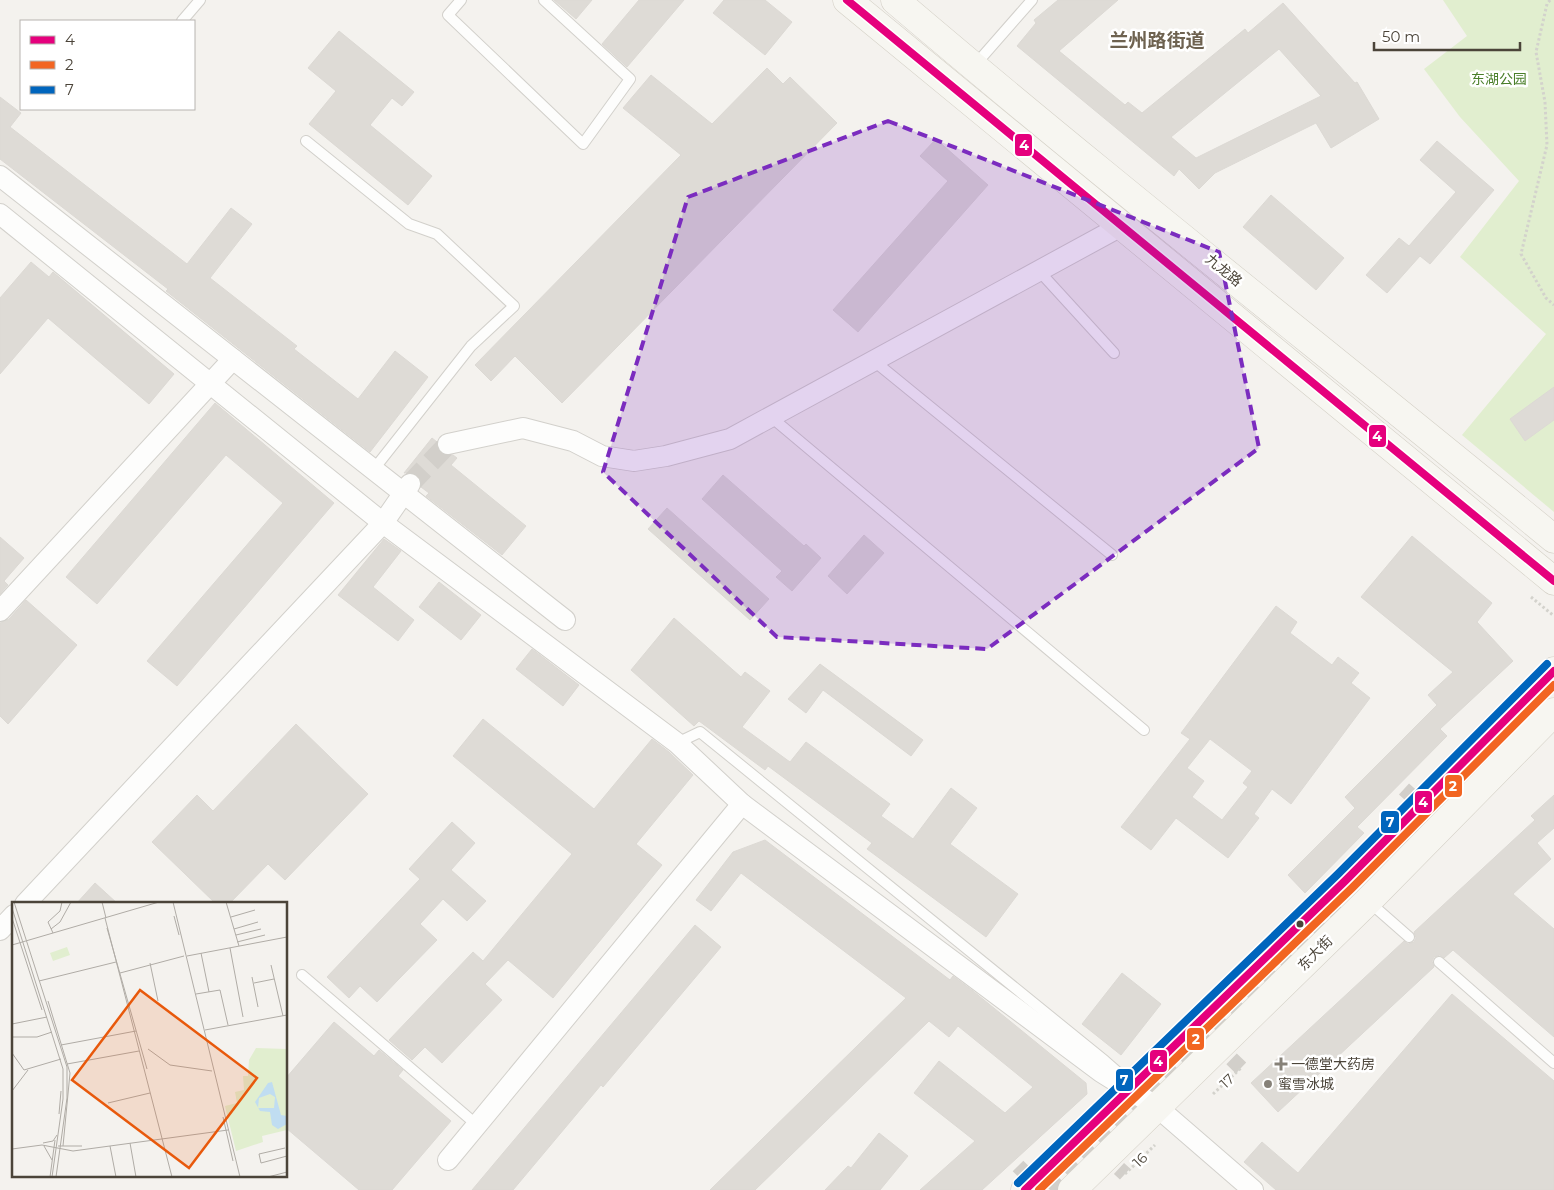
<svg xmlns="http://www.w3.org/2000/svg" width="1554" height="1190" font-family="Montserrat,'Noto Sans SC',sans-serif">
	<style>
		.green { fill: #e1eecf }
		.building { fill: #dedbd6; stroke: #dcd9d4; fill-rule: evenodd }
		.lines { fill: none; stroke-linecap: round; stroke-linejoin: round }
		.pedestrian-tunnel { stroke: #d2cfca; stroke-width: 15; stroke-dasharray: 15 8; stroke-linecap: butt }
		.minor-tunnel { stroke: #d2cfca; stroke-width: 20; stroke-dasharray: 20 10; stroke-linecap: butt }
		.service-casing { stroke: #d2d0cb; stroke-width: 12 }
		.minor-casing { stroke: #d2d0cb; stroke-width: 22 }
		.secondary-casing { stroke: #d3cfc5; stroke-width: 29 }
		.path { stroke: #d3d2cc; stroke-width: 3; stroke-dasharray: 2.5 2.5; stroke-linecap: butt }
		.service { stroke: #fdfdfc; stroke-width: 10 }
		.minor { stroke: #fdfdfc; stroke-width: 20 }
		.secondary { stroke: #f7f6f1; stroke-width: 28 }
		.bus-1-casing { stroke: #fff; stroke-width: 11 }
		.bus-2-casing { stroke: #fff; stroke-width: 11 }
		.bus-3-casing { stroke: #fff; stroke-width: 11 }
		.bus-1 { stroke: #e5007d; stroke-width: 8 }
		.bus-2 { stroke: #f26522; stroke-width: 8 }
		.bus-3 { stroke: #0065bd; stroke-width: 8 }
		.marked { fill: #7b2cbf; fill-opacity: 0.2; stroke: #7b2cbf; stroke-width: 4; stroke-dasharray: 10 6; stroke-linejoin: round }
		.bus-dot { fill: #4b4439; stroke: #fff; stroke-width: 2 }
		.poi-dot { fill: #868178; stroke: #fff; stroke-width: 2 }
		.labels { text-anchor: middle; stroke-width: 5; stroke-linejoin: round; paint-order: stroke }
		.park-label { font-size: 14px; fill: #4a7f2a; stroke: #fff }
		.street-label { font-size: 14px; fill: #4b4439; stroke: #fff }
		.poi-label { font-size: 14px; fill: #4b4439; stroke: #fff; text-anchor: start }
		.district-label { font-size: 19px; font-weight: bold; fill: #6e6250; stroke: #fff }
		.inset-road { fill: none; stroke: #b0aca6; stroke-width: 1 }
		.view { fill: #e8590c; fill-opacity: 0.15; stroke: #e8590c; stroke-width: 2.5 }
		.inset-edge { fill: none; stroke: #4b4439; stroke-width: 2.5 }
		.line-badge { stroke: #fff; stroke-width: 2 }
		.badge-label { font-size: 14px; text-anchor: middle; font-weight: bold; fill: #fff }
	</style>
	<rect width="100%" height="100%" fill="#f4f2ee"/>
	<path class="green" d="M1443,0h111v512l-92,-77 84,-101 -86,-77 59,-76 -59,-64 -36,-48 43,-33z"/>
	<g class="building">
		<path d="M554,0h38l-16,19z"/>
		<path d="M639,0h45l-57,67 -25,-23z"/>
		<path d="M724,0h41l27,22 -27,33 -52,-42z"/>
		<path d="M1058,0h60l-59,51 66,54 3,-3 14,11 103,-84 3,4 35,-30 72,80 2,-1 22,37 -48,29 -15,-25 -101,50 -16,16 -20,-20 -5,7 -157,-130 19,-23 -2,-3zM1279,49l42,47 -125,62 -25,-21z"/>
		<path d="M339,31l75,61 -12,14 -10,-8 -22,27 62,51 -24,29 -99,-81 27,-33 -28,-23z"/>
		<path d="M767,68l16,16 7,-7 47,46 -275,280 -47,-47 -24,25 -16,-16 206,-210 -58,-47 28,-33 61,49z"/>
		<path d="M0,97l21,16 -11,14 177,137 44,-56 21,16 -42,54 87,68 -3,3 64,50 37,-48 33,26 -58,75 -204,-161 2,-2 -168,-130z"/>
		<path d="M936,139l52,46 -130,147 -25,-22 115,-129 -28,-25z"/>
		<path d="M1437,141l57,49 -64,74 -10,-8 -33,37 -21,-18 33,-37 10,8 47,-54 -36,-32z"/>
		<path d="M1271,195l73,63 -28,32 -73,-63z"/>
		<path d="M31,262l18,15 4,-5 121,102 -25,30 -101,-86 -48,56v-76z"/>
		<path d="M1554,387v33l-29,21 -15,-22z"/>
		<path d="M215,403l119,100 -157,183 -30,-25 136,-158 -57,-48 -129,149 -31,-27z"/>
		<path d="M432,438l5,4v5l3,5 5,3h8l4,3 -6,7 75,61 -24,29 -76,-59 3,-3 -8,-6v-8l-4,-4 -6,-3 -7,1z"/>
		<path d="M723,475l81,71 2,-2 15,14 -29,33 -16,-14 6,-6 -80,-72z"/>
		<path d="M667,508l102,91 -19,21 -102,-91z"/>
		<path d="M864,535l20,18 -37,41 -19,-18z"/>
		<path d="M1412,536l80,67 -15,19 36,39 -73,68 7,7 -90,91 7,6 -59,60 -17,-18 67,-67 -10,-11 92,-92 -9,-10 25,-23 -92,-75z"/>
		<path d="M0,537l24,21 -20,23 4,4 -8,9z"/>
		<path d="M384,539l17,12 -28,36 41,33 -16,21 -60,-46z"/>
		<path d="M439,582l42,33 -20,25 -42,-33z"/>
		<path d="M26,600l51,45 -69,79 -8,-8v-93l9,-4z"/>
		<path d="M1276,606l21,16 -7,11 42,32 6,-8 21,16 -8,10 19,15 -79,106 -19,-15 -18,25 5,4 -31,40 -52,-40 -25,32 -30,-23 69,-88 -9,-6zM1210,739l42,32 -9,12 5,4 -26,33 -30,-23 12,-16 -17,-13z"/>
		<path d="M674,618l67,59 4,-5 25,19 -28,36 48,35 16,-20 84,62 -9,12 32,23 38,-51 26,20 -27,36 68,50 -32,43 -119,-88 5,-6 -104,-77 -3,4 -66,-49 -5,5 -63,-56z"/>
		<path d="M532,649l47,36 -16,21 -47,-37z"/>
		<path d="M820,664l103,76 -12,16 -88,-66 -17,23 -18,-14z"/>
		<path d="M483,719l111,90 58,-70 17,13 24,23 -57,69 26,21 -109,133 -45,-38 -23,24 17,16 -60,63 -17,-16 -13,13 -23,-20 84,-88 10,9 89,-107 -119,-98z"/>
		<path d="M296,724l72,70 -83,86 -17,-16 -39,40h-13l-64,-62 45,-47 16,16z"/>
		<path d="M1554,795v33l-17,15 14,16 -38,35 41,35v108l-101,-87 -9,8 -4,-3 -6,2 -2,4 2,6 -156,145 -27,-29 153,-142 4,3 6,-2 2,-4 -2,-6 121,-112 -4,-4z"/>
		<path d="M452,822l23,21 -24,27 35,31 -19,20 -24,-22 -23,25 17,16 -39,40 -21,22 -17,-16 -11,12 -22,-21 93,-98 -11,-10z"/>
		<path d="M765,840l185,140 3,-4 20,15 113,92 1,11 -105,96h-62l55,-49 -61,-48 25,-32 66,52 28,-26 -75,-61 -9,11 -20,-16 -174,169h-45l196,-192 -165,-125 -30,38 -15,-11 37,-48z"/>
		<path d="M95,883l23,21h-42z"/>
		<path d="M695,925l26,22 -118,140 -2,-2 -88,105h-41z"/>
		<path d="M1122,973l39,31 -40,51 -39,-31z"/>
		<path d="M1452,994l102,87v109h-278l-32,-28 18,-20 36,31z"/>
		<path d="M334,1022l40,34 5,-6 24,20 -5,6 53,45 -59,69h-33l-73,-62v-50z"/>
		<path d="M879,1133l29,23 -28,34h-55l23,-24 3,2z"/>
	</g>
	<g class="lines">
		<g class="pedestrian-tunnel">
			<path d="M1404,789l21,19"/>
			<path d="M1397,848l67,-67"/>
			<path d="M1215,1043l26,25"/>
			<path d="M1102,1153l23,21"/>
			<path d="M1018,1166l21,21"/>
			<path d="M1050,1190l295,-290"/>
		</g>
		<path class="minor-tunnel" d="M410,484l38,-40"/>
		<defs>
			<g id="service">
				<path d="M461,0l-13,15 135,129 47,-65 -86,-79"/>
				<path d="M182,21l18,-21"/>
				<path d="M975,65l57,-65"/>
				<path d="M306,141l103,83 28,10 77,72 -43,40 -97,123"/>
				<path d="M1040,272l74,81"/>
				<path d="M874,361l238,194"/>
				<path d="M771,417l373,313"/>
				<path d="M677,743l23,-11 405,329 16,14"/>
				<path d="M1368,901l41,36"/>
				<path d="M1439,962l115,101"/>
				<path d="M302,975l175,150"/>
			</g>
			<g id="minor">
				<path d="M0,176l565,444"/>
				<path d="M0,214l383,309 294,220 65,61 359,268 56,35 96,83"/>
				<path d="M448,444l75,-16 50,13 29,15 32,5 32,-5 64,-17 393,-214"/>
				<path d="M0,611l233,-252"/>
				<path d="M25,904l358,-381 27,-39"/>
				<path d="M0,930l14,-15"/>
				<path d="M448,1160l294,-356"/>
			</g>
			<g id="secondary">
				<path d="M847,0l707,581"/>
				<path d="M895,0c216,184 440,359 659,539"/>
				<path d="M1025,1190l320,-309 209,-210"/>
				<path d="M1072,1190l296,-289 186,-189"/>
			</g>
		</defs>
		<use href="#service" class="service-casing"/>
		<use href="#minor" class="minor-casing"/>
		<use href="#secondary" class="secondary-casing"/>
		<g class="path">
			<path d="M1550,0l-3,4 -11,48 9,50 2,43 -26,109 25,44 8,7"/>
			<path d="M1531,597l23,19"/>
			<path d="M1213,1094l28,-26"/>
			<path d="M1125,1174l30,-29"/>
		</g>
		<use href="#service" class="service"/>
		<use href="#minor" class="minor"/>
		<use href="#secondary" class="secondary"/>
		<defs>
			<g id="bus-1">
				<path d="M847,0l707,581"/>
				<path d="M1025,1190l320,-309 209,-210"/>
			</g>
			<path id="bus-2" d="M1039,1190l313,-302 202,-203"/>
			<path id="bus-3" d="M1018,1183l320,-309 209,-210"/>
		</defs>
		<use href="#bus-1" class="bus-1-casing"/>
		<use href="#bus-2" class="bus-2-casing"/>
		<use href="#bus-3" class="bus-3-casing"/>
		<use href="#bus-1" class="bus-1"/>
		<use href="#bus-2" class="bus-2"/>
		<use href="#bus-3" class="bus-3"/>
	</g>
	<path class="marked" d="M888,121l331,131 40,196 -272,201 -210,-12 -174,-165 85,-275z"/>
	<circle class="bus-dot" cx="1300" cy="924" r="4.5"/>
	<g class="poi-dot">
		<path d="M1278.5 1056.5h5v5h5v5h-5v5h-5v-5h-5v-5h5z"/>
		<circle cx="1268" cy="1084" r="5"/>
	</g>
	<g class="labels">
		<g class="park-label">
			<text x="1499" y="84">东湖公园</text>
		</g>
		<g class="street-label">
			<text transform="translate(1224 270) rotate(39)" y="5">九龙路</text>
			<text transform="translate(1315 953) rotate(-45)" y="5">东大街</text>
			<text transform="translate(1227 1081) rotate(-43)" y="5">17</text>
			<text transform="translate(1140 1160) rotate(-44)" y="5">16</text>
		</g>
		<g class="poi-label">
			<text x="1291" y="1069">一德堂大药房</text>
			<text x="1278" y="1089">蜜雪冰城</text>
		</g>
		<g class="district-label">
			<text x="1157" y="47">兰州路街道</text>
		</g>
	</g>
	<g transform="translate(12 902)">
		<rect width="275" height="275" fill="#f4f2ee"/>
		<path d="M55,45l3,8 -17,6 -3,-8zM244,146l31,1v81l-25,6 1,6 -27,9 -11,-45 12,-3 -2,-11 9,-2 -1,-14h5l1,-16z" fill="#e1eecf"/>
		<path d="M260,180l9,33 6,1v8l-9,5 -6,-4 -2,-13 -10,-1 -5,-9 13,-19zM258,192l5,3 -1,11h-16l1,-10z" fill="#c0ddf1" fill-rule="evenodd"/>
		<path class="inset-road" d="M2,0l53,165v31l-11,79M90,0l4,16M161,0l67,275M214,0l13,44M0,6l51,161v30l-11,78M162,14l5,19M219,15l24,-7M0,16l30,92M93,16l67,259M95,26l40,141M39,27l9,-7 11,-20M222,27l24,-7M41,31l-5,-11 12,-11 2,-9M224,33l25,-6M225,40l28,-7M0,43l147,-43M218,46l13,69M189,51l8,39M175,54l100,-19M138,61l8,38M259,63l12,51M108,71l64,-17M240,75l6,30M27,79l77,-19M242,81l20,-4M184,92l24,-4 8,35M36,99l22,72 -7,73M0,122l35,-7M193,128l82,-15M0,135h25l15,-5M49,143l75,-14M136,147l22,16 42,6M0,151l12,17 37,-11M55,162l72,-13M0,189l16,-21M96,201l42,-10M47,212l2,-23M211,215l10,44M31,241l10,-2 4,-6M118,241l6,34M32,244l8,14M46,244h24M98,244l6,31M273,246l-26,6 2,9 26,-7M0,247l30,-4 31,6 155,-21M38,275l5,-37M256,275l19,-5"/>
		<path class="view" d="M128,88l117,88 -68,90 -117,-88z"/>
		<rect width="275" height="275" class="inset-edge"/>
	</g>
	<g class="line-badge">
		<rect x="1014" y="133" width="19" height="24" rx="5" fill="#e5007d"/>
		<rect x="1368" y="424" width="19" height="24" rx="5" fill="#e5007d"/>
		<rect x="1444" y="774" width="19" height="24" rx="5" fill="#f26522"/>
		<rect x="1414" y="790" width="19" height="24" rx="5" fill="#e5007d"/>
		<rect x="1380" y="810" width="20" height="24" rx="5" fill="#0065bd"/>
		<rect x="1186" y="1027" width="19" height="24" rx="5" fill="#f26522"/>
		<rect x="1149" y="1049" width="19" height="24" rx="5" fill="#e5007d"/>
		<rect x="1115" y="1068" width="19" height="24" rx="5" fill="#0065bd"/>
	</g>
	<g class="badge-label">
		<text x="1024" y="150">4</text>
		<text x="1377" y="441">4</text>
		<text x="1453" y="791">2</text>
		<text x="1423" y="807">4</text>
		<text x="1390" y="827">7</text>
		<text x="1196" y="1044">2</text>
		<text x="1158" y="1066">4</text>
		<text x="1124" y="1085">7</text>
	</g>
	<rect x="20" y="20" width="175" height="90" fill="#ffffff" stroke="#b7b4b0"/>
	<rect x="30" y="36" width="25" height="8" fill="#e5007d" stroke="#b7b4b0"/>
	<text x="65" y="45" font-size="15" fill="#4b4439">4</text>
	<rect x="30" y="61" width="25" height="8" fill="#f26522" stroke="#b7b4b0"/>
	<text x="65" y="70" font-size="15" fill="#4b4439">2</text>
	<rect x="30" y="86" width="25" height="8" fill="#0065bd" stroke="#b7b4b0"/>
	<text x="65" y="95" font-size="15" fill="#4b4439">7</text>
	<path d="M1374 42v8h146v-8" fill="none" stroke="#4b4439" stroke-width="2.5"/>
	<text x="1382" y="42" font-size="15" fill="#4b4439" stroke="#ffffff" stroke-width="4" paint-order="stroke">50 m</text>
</svg>
